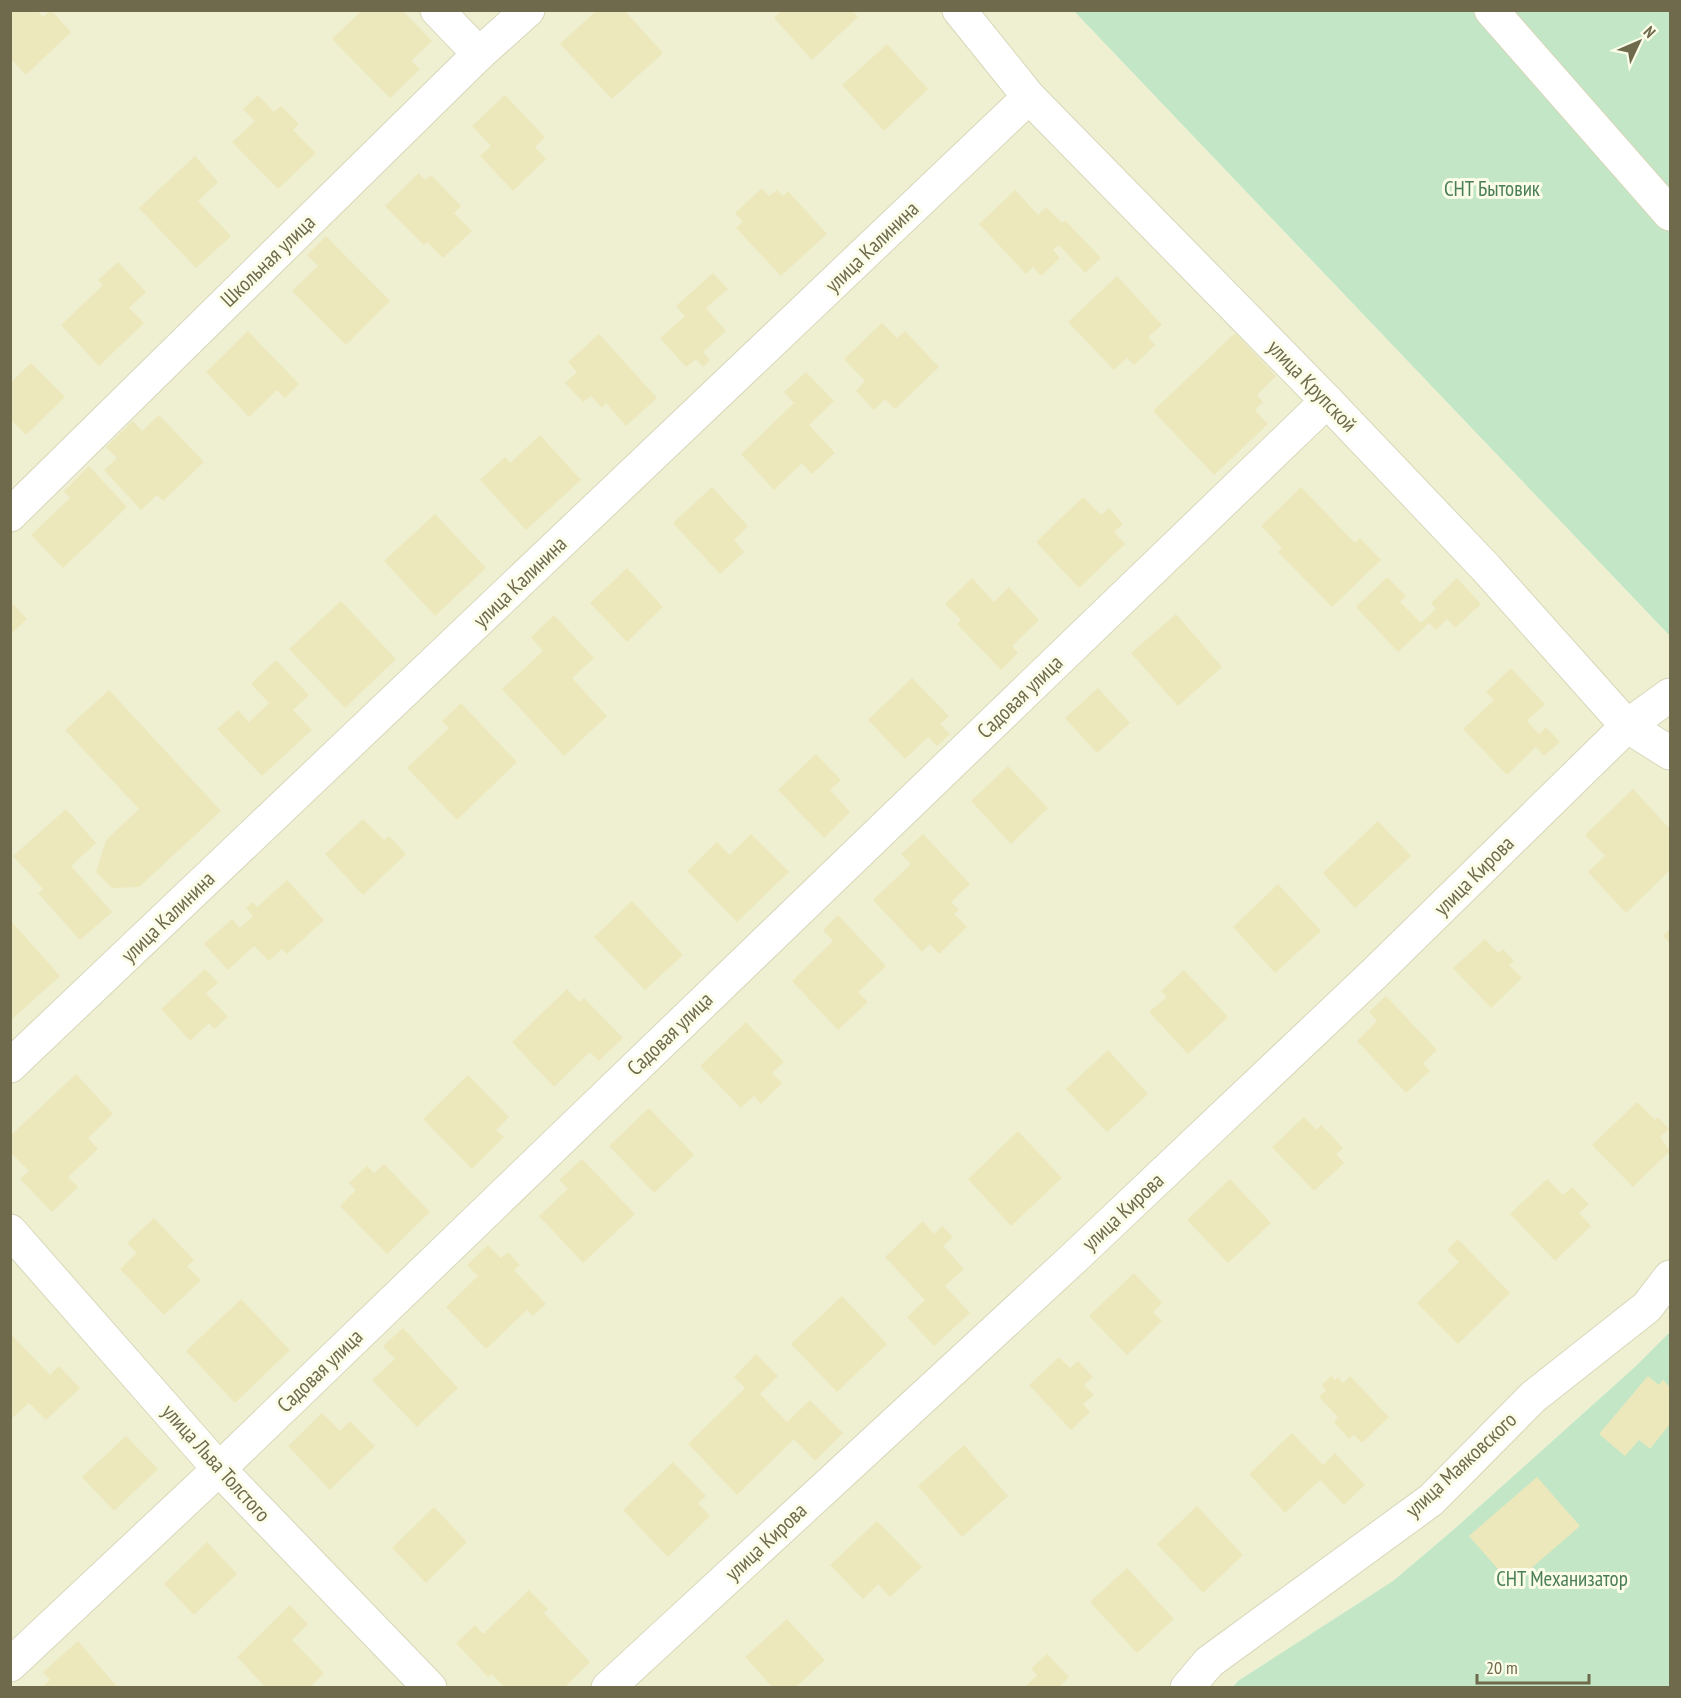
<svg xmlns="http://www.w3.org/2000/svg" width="1681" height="1698" font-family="'PT Sans Narrow',sans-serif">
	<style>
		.residential { fill: #eef0d1 }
		.garden { fill: #c2e6c6 }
		.building { fill: #ede8bc }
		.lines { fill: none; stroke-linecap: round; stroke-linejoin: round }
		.minor-casing { stroke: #d8d7ba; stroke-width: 35 }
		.minor { stroke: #fff; stroke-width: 33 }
		.labels { text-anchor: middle; stroke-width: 6; stroke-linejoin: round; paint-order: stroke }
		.park-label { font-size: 21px; fill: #4a7f55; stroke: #fbfde8 }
		.street-label { font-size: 21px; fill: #6f6a4b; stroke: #fbfde8 }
	</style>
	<rect width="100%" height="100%" fill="#f7fae2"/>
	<path class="residential" d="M11,11h1063l596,625v696l-34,34 -184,165 -59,50 -155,100 -6,6 -1221,1z"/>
	<g class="garden">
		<path d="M1074,11h596v625z"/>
		<path d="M1670,1332v355l-438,1 6,-7 155,-100 59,-50 184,-165z"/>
	</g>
	<g class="building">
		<path d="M13,10h24l6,7 8,-7 20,22 -45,43 -16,-17v-45z"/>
		<path d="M362,10h40l30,31 -21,20 9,8 -30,29 -58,-59z"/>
		<path d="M597,10h27l39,43 -51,46 -52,-55z"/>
		<path d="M782,10h70l6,7 -46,43 -38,-42z"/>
		<path d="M887,44l41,45 -44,42 -42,-46z"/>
		<path d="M258,95l16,17 7,-6 18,18 -6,6 23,23 -38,36 -46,-47 23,-21 -12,-12z"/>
		<path d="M505,95l40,42 -10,10 11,12 -33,32 -33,-35 11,-10 -19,-20z"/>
		<path d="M195,156l23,26 -20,19 33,35 -35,32 -57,-60z"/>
		<path d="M419,173l6,7 6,-5 30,31 -7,7 18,18 -29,27 -16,-16 -3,3 -39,-39z"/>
		<path d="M762,188l7,8 8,-6 6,6 5,-5 39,43 -46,42 -45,-48 7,-6 -8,-9z"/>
		<path d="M1015,190l23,25 8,-8 16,16 3,-3 36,38 -16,15 -26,-28 -6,5 7,8 -19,18 -8,-9 -7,7 -47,-50z"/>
		<path d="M326,236l64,65 -44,44 -54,-54 26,-25 -11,-11z"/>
		<path d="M118,262l28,30 -17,16 15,15 -45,43 -38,-41 42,-40 -5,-5z"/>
		<path d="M713,273l15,16 -22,19 20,23 -23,21 7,8 -7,7 -7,-8 -10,8 -26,-29 25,-22 -9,-10z"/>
		<path d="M1117,276l45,49 -14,12 7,8 -21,20 -7,-7 -13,12 -46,-48z"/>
		<path d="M882,323l15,15 8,-7 34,36 -44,42 -10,-10 -11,11 -18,-19 9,-10 -21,-22z"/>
		<path d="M248,331l51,53 -14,14 -8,-8 -28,27 -43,-45z"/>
		<path d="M1235,333l41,43 -19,19 6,7 -8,8 13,14 -54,51 -61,-64z"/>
		<path d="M599,334l58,64 -31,28 -20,-23 -4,5 -11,-12 -8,6 -18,-19 12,-11 -9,-10z"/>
		<path d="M31,363l34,34 -39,38 -16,-16v-36z"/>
		<path d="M806,372l28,29 -25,24 26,28 -23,21 -10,-11 -28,27 -33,-36 53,-51 -10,-11z"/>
		<path d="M159,415l45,47 -41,39 -6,-6 -16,15 -37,-40 13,-12 -11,-11 27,-26 9,10z"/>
		<path d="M540,435l41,45 -55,50 -46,-50 25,-23 5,6z"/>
		<path d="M89,466l38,41 -64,61 -32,-33 39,-37 -6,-7z"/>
		<path d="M712,487l36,39 -14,14 10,12 -24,22 -47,-51z"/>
		<path d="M1301,487l54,56 5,-5 21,22 -49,47 -54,-55 4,-4 -21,-22z"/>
		<path d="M1083,497l18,18 8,-7 14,16 -9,8 11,12 -46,44 -43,-46z"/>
		<path d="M435,514l51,54 -51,48 -51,-55z"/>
		<path d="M627,568l36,39 -36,35 -37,-39z"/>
		<path d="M1387,577l19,19 -6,6 21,21 15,-14 -5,-6 26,-25 24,26 -26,24 -8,-9 -11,11 -7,-7 -31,29 -42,-45z"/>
		<path d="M972,578l22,24 15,-15 30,33 -27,26 6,7 -17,17 -44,-46 4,-4 -16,-16z"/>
		<path d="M10,601l17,18 -17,16z"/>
		<path d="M341,601l55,58 -51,49 -56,-59z"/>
		<path d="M1176,614l46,53 -44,39 -47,-53z"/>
		<path d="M554,615l40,43 -22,20 35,38 -43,40 -62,-67 41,-38 -12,-14z"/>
		<path d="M276,660l33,35 -16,15 19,20 -50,46 -45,-47 21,-19 11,12 20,-19 -18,-19z"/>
		<path d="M1511,668l34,36 -18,17 12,13 7,-7 14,15 -16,14 -8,-9 -29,28 -44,-46 31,-29 -8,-8z"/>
		<path d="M912,678l37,38 -9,8 10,10 -13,12 -9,-9 -23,22 -37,-39z"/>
		<path d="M1098,688l32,35 -33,30 -32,-35z"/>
		<path d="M109,690l112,121 -82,76 -27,1 -16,-16 10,-32 33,-31 -74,-79z"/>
		<path d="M461,703l56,59 -60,58 -50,-52 42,-40 -7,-7z"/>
		<path d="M816,754l25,26 -11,10 20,22 -26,26 -46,-48z"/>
		<path d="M1008,766l40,42 -37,36 -40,-43z"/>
		<path d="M1633,789l37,40v41l-44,43 -38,-41 17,-16 -20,-21z"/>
		<path d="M66,809l30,34 -25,23 41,46 -32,28 -42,-47 5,-4 -30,-33z"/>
		<path d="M363,819l21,21 5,-4 17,18 -43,41 -38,-41z"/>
		<path d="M1378,821l33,35 -56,52 -32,-35z"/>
		<path d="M751,834l38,38 -52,50 -50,-51 30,-29 13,13z"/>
		<path d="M923,834l47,50 -19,18 8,8 -5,4 13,13 -28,27 -9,-10 -8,8 -49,-52 38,-36 -10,-10z"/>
		<path d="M287,880l37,40 -37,34 -5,-5 -13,12 -15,-15 -26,24 -24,-26 28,-25 8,9 13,-12 -7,-8 7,-6 4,5z"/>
		<path d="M1278,884l43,47 -46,42 -42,-46z"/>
		<path d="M632,901l51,54 -38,35 -51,-53z"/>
		<path d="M838,915l48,51 -28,26 10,10 -30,28 -46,-49 41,-40 -10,-11z"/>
		<path d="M10,920l50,56 -50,45z"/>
		<path d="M1670,929v15l-7,-8z"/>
		<path d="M1485,939l13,14 5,-4 11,12 -5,4 13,13 -31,30 -38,-40z"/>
		<path d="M205,969l13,14 -12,10 22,24 -14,12 -5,-6 -19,18 -29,-32z"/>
		<path d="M1184,970l44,47 -40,37 -39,-42 18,-15 -6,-6z"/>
		<path d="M567,989l12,13 5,-4 39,40 -24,23 -9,-9 -36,35 -42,-45z"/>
		<path d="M1386,996l51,54 -14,13 7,8 -24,22 -49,-52 20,-20 -8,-9z"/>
		<path d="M746,1022l38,40 -12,11 10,10 -21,21 -7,-8 -13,12 -41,-42z"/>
		<path d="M1108,1050l40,44 -41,38 -41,-43z"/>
		<path d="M76,1074l37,40 -25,24 10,11 -30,28 10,10 -26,25 -32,-33 9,-8 -19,-19v-16z"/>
		<path d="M468,1075l41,42 -13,13 8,7 -32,32 -49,-50z"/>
		<path d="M1637,1102l18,18 3,-3 11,12 -9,8 10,14 -37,36 -41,-42z"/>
		<path d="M649,1108l45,47 -40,38 -45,-47z"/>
		<path d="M1304,1117l13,13 4,-5 22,23 -7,6 8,9 -30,28 -42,-44z"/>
		<path d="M1018,1131l44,47 -51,48 -43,-47z"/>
		<path d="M582,1159l53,55 -52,49 -44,-47 29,-27 -9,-9z"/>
		<path d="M384,1164l46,48 -43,42 -47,-48 16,-16 -7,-7 18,-17 7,7z"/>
		<path d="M1230,1179l41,44 -43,40 -41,-43z"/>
		<path d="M1547,1179l16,16 9,-8 17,17 -10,9 12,13 -36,35 -45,-47z"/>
		<path d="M154,1218l40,42 -7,6 14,14 -37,35 -44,-46 17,-16 -10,-10z"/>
		<path d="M923,1221l11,13 8,-8 11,11 -10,9 21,23 -19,17 25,27 -36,33 -27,-29 18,-17 -40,-43z"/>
		<path d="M1458,1239l52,54 -52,51 -41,-41 42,-41 -12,-12z"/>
		<path d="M488,1245l13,13 7,-6 12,13 -6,5 32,34 -13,12 -6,-6 -41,39 -40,-42 32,-31 -11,-11z"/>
		<path d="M1134,1273l28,30 -9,9 9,9 -35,34 -38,-39z"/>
		<path d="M842,1296l45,48 -50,48 -46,-48z"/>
		<path d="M241,1299l49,51 -55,53 -49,-52z"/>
		<path d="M403,1328l55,60 -41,39 -45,-47 23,-21 -12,-13z"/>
		<path d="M10,1333l40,42 9,-9 21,22 -34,32 -17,-17 -19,17z"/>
		<path d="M756,1354l22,22 -18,18 27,28 23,-22 33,33 -28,28 -21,-22 -57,56 -49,-51 57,-56 -11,-11z"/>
		<path d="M1059,1357l11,11 8,-7 15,16 -9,8 10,10 -11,9 7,8 -19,18 -42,-45z"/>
		<path d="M1331,1376l4,4 3,-3 5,6 7,-7 39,41 -27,26 -8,-8 -5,4 -15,-17 4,-5 -19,-20 7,-7 -4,-5z"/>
		<path d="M1648,1376l11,9 4,-5 7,7v37l-20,25 -11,-9 -14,16 -26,-22z"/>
		<path d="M322,1413l18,18 10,-10 25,25 -45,44 -42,-44z"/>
		<path d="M1292,1433l31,32 12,-12 30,32 -21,20 -24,-25 -35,33 -36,-39z"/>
		<path d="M126,1436l32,33 -44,42 -32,-34z"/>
		<path d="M964,1445l44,51 -46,41 -44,-51z"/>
		<path d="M673,1462l33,34 -8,7 12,13 -42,41 -45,-47z"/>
		<path d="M1537,1477l43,49 -68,59 -43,-49z"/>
		<path d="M1197,1506l46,49 -40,38 -46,-49z"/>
		<path d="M434,1507l33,35 -41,41 -34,-35z"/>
		<path d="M877,1521l45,46 -32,30 -12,-13 -15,15 -33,-34z"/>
		<path d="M207,1542l30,32 -43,41 -30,-31z"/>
		<path d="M1127,1568l47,51 -37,34 -47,-51z"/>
		<path d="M529,1590l19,19 -4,4 46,49 -26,26h-59l-13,-14 -4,3 -32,-34 19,-18 8,9z"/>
		<path d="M290,1605l18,19 -16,16 32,33 -15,15h-43l-29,-31z"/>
		<path d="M787,1619l38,41 -30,28h-22l-28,-31z"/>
		<path d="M78,1641l40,47h-77l9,-8 -7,-8z"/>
		<path d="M1047,1654l22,23 -8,8 3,3h-40l13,-13 -6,-6z"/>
	</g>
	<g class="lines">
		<defs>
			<g id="minor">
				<path d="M437,10l42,44"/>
				<path d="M959,10l70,87 298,304 159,167 141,158 43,27"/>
				<path d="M1491,10l179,204"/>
				<path d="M10,515l469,-461 49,-44"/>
				<path d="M10,1066l1019,-969"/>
				<path d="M10,1231l209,238 211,219"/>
				<path d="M10,1665l209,-196 1108,-1068"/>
				<path d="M608,1688l467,-431 301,-285 251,-246 43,-31"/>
				<path d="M1187,1688l22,-26 222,-162 102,-103 114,-90 23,-30"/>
			</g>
		</defs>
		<use href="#minor" class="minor-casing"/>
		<use href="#minor" class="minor"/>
	</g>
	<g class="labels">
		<g class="park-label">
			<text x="1492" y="196">СНТ Бытовик</text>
			<text x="1562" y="1586">СНТ Механизатор</text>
		</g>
		<g class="street-label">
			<text transform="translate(872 247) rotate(-44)" y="7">улица Калинина</text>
			<text transform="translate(268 261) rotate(-44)" y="7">Школьная улица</text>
			<text transform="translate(1312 386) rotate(46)" y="7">улица Крупской</text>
			<text transform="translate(520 582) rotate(-44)" y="7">улица Калинина</text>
			<text transform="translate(1020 697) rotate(-44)" y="7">Садовая улица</text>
			<text transform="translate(1474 876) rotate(-45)" y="7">улица Кирова</text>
			<text transform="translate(168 917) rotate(-44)" y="7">улица Калинина</text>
			<text transform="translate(670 1034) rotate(-44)" y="7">Садовая улица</text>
			<text transform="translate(1123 1212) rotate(-43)" y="7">улица Кирова</text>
			<text transform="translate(320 1371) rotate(-44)" y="7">Садовая улица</text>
			<text transform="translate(216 1463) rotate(48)" y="7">улица Льва Толстого</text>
			<text transform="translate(1461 1465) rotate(-43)" y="7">улица Маяковского</text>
			<text transform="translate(766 1542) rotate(-43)" y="7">улица Кирова</text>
		</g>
	</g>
	<rect width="1681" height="1698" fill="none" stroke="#6f6a4b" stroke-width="24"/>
	<g transform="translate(1639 42) rotate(46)" stroke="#fbfde8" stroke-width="4.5" paint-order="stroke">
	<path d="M0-4.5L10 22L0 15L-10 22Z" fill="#6f6a4b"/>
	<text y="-9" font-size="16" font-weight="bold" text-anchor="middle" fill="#6f6a4b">N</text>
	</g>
	<path d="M1477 1674v9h112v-9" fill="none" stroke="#6f6a4b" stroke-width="3"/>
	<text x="1486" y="1674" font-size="18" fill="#6f6a4b" stroke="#fbfde8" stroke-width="4.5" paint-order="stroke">20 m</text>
</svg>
